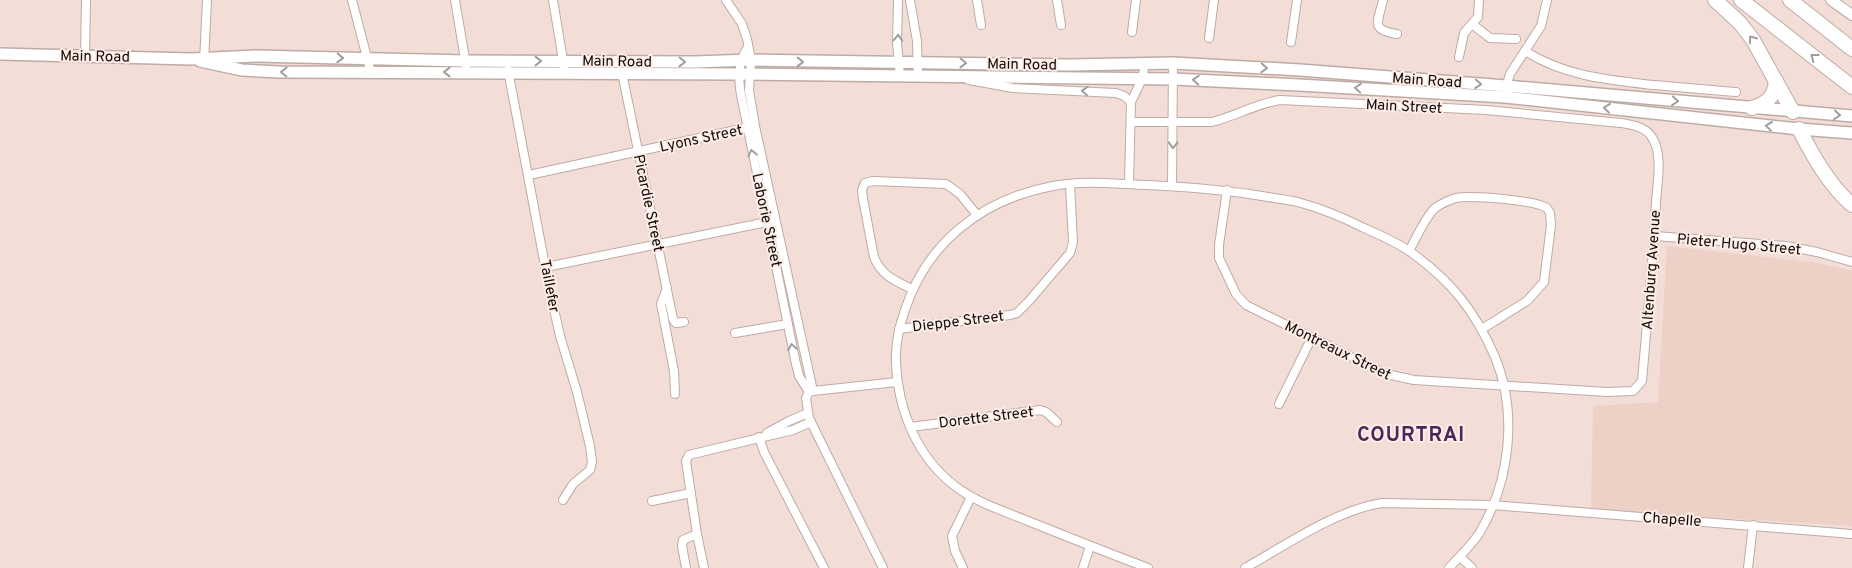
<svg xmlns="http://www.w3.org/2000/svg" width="1852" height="568" font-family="Overpass,sans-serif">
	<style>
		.built { fill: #edd0c6 }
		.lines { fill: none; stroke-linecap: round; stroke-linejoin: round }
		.street-casing { stroke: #beaba4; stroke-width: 10 }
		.secondary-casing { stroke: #beaba4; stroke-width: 12 }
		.primary-casing { stroke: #beaba4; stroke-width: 14 }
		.highway-casing { stroke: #beaba4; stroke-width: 16 }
		.street { stroke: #fff; stroke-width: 8 }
		.secondary { stroke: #fff; stroke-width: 10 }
		.primary { stroke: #fff; stroke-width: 11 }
		.highway { stroke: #fff; stroke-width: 14 }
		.oneway { stroke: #a09d9d }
		.labels { text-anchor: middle; stroke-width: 4; stroke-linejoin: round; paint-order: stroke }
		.street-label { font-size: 15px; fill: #120b09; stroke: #fdede6 }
		.district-label { font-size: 20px; font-weight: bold; letter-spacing: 1px; fill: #4b265c; stroke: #fdede6 }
	</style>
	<rect width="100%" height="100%" fill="#f3ded7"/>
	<path class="built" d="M1667,246l151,17 34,8v255l-261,-16 2,-104 65,-4z"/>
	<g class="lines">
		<defs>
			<g id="street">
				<path d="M352,0l19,73"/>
				<path d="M455,0l11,65"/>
				<path d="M553,0l11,66"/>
				<path d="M726,0l16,24 5,15 4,21 -2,31 6,35 58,265"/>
				<path d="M898,0l-1,43 3,33"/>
				<path d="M910,0l7,41 1,35"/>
				<path d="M977,0l4,25"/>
				<path d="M1057,0l4,25"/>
				<path d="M1383,0c-5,22 -13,30 14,34"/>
				<path d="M1472,24l18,14 26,1"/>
				<path d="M1132,32l4,-32"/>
				<path d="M1209,38l5,-38"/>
				<path d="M1291,42l6,-42"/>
				<path d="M748,47c-10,15 -10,31 -7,48l55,269 3,12 10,16"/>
				<path d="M1525,51c39,25 83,29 128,34 28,2 56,5 83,7"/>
				<path d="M85,56l1,-56"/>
				<path d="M1459,57l5,-24 14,-16 1,-17"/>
				<path d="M204,62l3,-62"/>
				<path d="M508,70l41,217 11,49 17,56 13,54 2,16 -2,8 -17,14 -10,16"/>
				<path d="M622,73l51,246 3,4 8,-1"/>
				<path d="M969,80l44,8 103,5 8,3 7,6"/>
				<path d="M1505,90l5,-16 31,-48 6,-26"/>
				<path d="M1131,122h81c23,-6 44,-18 68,-22l206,10 135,13c12,2 26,4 32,16 10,18 4,44 3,64 -3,59 -9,119 -14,178l-9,10 -26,1 -193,-12 -28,-6 -132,-65 -8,-4 -10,-11 -17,-36v-13l8,-55"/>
				<path d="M529,175l221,-48"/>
				<path d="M1129,184l2,-82 11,-23 3,-15"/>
				<path d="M1172,186l1,-123"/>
				<path d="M1655,236l131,10 31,6 35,10"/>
				<path d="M1409,251c8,-14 15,-32 26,-43 6,-4 14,-8 21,-10 16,-3 78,2 91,10l3,5 1,12 -7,57 -17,19 -45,28"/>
				<path d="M546,267l226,-46"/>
				<path d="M667,288l-6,16 13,67 1,23"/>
				<path d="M912,289c-17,-8 -31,-14 -38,-32l-11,-58 -1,-9 3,-7 8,-2 73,3 14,10 17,21"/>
				<path d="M899,329l111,-14 7,-2 12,-12 41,-48 3,-11 -3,-58"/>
				<path d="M735,333l53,-9"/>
				<path d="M813,391l-4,1 -3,6 3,20 74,150"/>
				<path d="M813,391l84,-9"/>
				<path d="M1279,404l33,-67"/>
				<path d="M911,427l129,-17 6,2 11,10"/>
				<path d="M767,433l22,-12 19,-8"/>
				<path d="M759,437l5,15 60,116"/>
				<path d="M652,501l39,-8"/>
				<path d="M1460,557l12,11"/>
				<path d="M686,568l-4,-22 1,-6 14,-6"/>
				<path d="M704,568l-7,-34 -11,-73 3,-6 104,-25 18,-8"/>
				<path d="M963,568l-8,-17 -3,-15 19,-39"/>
				<path d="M1083,568l7,-22"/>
				<path d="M1148,568c-40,-15 -80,-31 -120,-47 -24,-10 -51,-18 -73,-35 -38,-29 -57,-76 -59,-123 -1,-19 3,-36 9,-53 22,-68 78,-111 148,-124 30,-6 63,-2 94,-1 41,2 81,5 121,12 11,2 23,3 33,6 22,6 43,15 63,25 16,7 33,14 48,25 40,29 63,58 83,104 23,56 15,124 -15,175 -8,13 -21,25 -31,36"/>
				<path d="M1245,568c41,-23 91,-58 137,-65l110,2 360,29"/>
				<path d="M1748,568l5,-43"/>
			</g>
			<path id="secondary" d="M1831,0l21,15"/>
			<g id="primary">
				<path d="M0,54l191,5 65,-3 210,5 229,1 56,-2 320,5 102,-2 127,7 206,16 346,30"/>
				<path d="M200,61l42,9 37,2 460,2 434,5 126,6 206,12 294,32 53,4"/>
			</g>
			<g id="highway">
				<path d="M1715,0l25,23 13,17 40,72"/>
				<path d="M1741,0l111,87"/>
				<path d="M1790,0l62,49"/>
				<path d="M1752,108c15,-5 22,-10 24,-27"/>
				<path d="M1799,129c14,27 30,56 53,76"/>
			</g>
		</defs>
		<use href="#street" class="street-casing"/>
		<use href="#secondary" class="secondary-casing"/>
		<use href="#primary" class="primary-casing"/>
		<use href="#highway" class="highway-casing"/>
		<use href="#street" class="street"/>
		<use href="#secondary" class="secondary"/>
		<use href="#primary" class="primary"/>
		<use href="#highway" class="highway"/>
	</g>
	<defs><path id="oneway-chevron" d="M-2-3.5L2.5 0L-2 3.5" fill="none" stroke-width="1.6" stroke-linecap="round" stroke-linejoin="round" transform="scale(1.25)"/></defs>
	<g class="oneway">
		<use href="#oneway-chevron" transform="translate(898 38) rotate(-88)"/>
		<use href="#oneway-chevron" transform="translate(1752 39) rotate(-125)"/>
		<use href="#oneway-chevron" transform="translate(1814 57) rotate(-142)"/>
		<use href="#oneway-chevron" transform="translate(340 58) rotate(2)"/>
		<use href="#oneway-chevron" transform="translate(538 61)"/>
		<use href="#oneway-chevron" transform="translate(682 62) rotate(1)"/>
		<use href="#oneway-chevron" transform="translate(800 62) rotate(1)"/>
		<use href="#oneway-chevron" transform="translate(963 63) rotate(1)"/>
		<use href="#oneway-chevron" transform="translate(1264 68) rotate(3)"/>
		<use href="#oneway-chevron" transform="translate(284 72) rotate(-179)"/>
		<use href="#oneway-chevron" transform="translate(447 72) rotate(180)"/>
		<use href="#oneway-chevron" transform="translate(1196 80) rotate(-177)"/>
		<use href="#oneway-chevron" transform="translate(1478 84) rotate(4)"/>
		<use href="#oneway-chevron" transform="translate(1358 88) rotate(-176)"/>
		<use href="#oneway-chevron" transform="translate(1085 91) rotate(-177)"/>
		<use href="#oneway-chevron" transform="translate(1675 101) rotate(5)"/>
		<use href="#oneway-chevron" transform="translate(1607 108) rotate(-174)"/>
		<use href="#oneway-chevron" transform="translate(1837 115) rotate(5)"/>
		<use href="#oneway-chevron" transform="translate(1769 126) rotate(-173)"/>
		<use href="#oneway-chevron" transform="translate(1173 145) rotate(91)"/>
		<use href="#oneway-chevron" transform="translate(752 153) rotate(-103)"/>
		<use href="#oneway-chevron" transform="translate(792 347) rotate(-100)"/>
	</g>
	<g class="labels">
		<g class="street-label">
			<text transform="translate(95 56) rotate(1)" y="5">Main Road</text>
			<text transform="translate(617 61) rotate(1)" y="5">Main Road</text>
			<text transform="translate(1022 64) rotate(1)" y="5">Main Road</text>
			<text transform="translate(1427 80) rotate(4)" y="5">Main Road</text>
			<text transform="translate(1404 106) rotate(3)" y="5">Main Street</text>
			<text transform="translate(701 138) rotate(-12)" y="5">Lyons Street</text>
			<text transform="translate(649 203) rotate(78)" y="5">Picardie Street</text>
			<text transform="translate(767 220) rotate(78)" y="5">Laborie Street</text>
			<text transform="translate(1739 244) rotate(5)" y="5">Pieter Hugo Street</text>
			<text transform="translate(1651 270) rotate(-86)" y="5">Altenburg Avenue</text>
			<text transform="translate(550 286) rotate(79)" y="5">Taillefer</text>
			<text transform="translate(958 321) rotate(-7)" y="5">Dieppe Street</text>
			<text transform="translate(1338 350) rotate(26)" y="5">Montreaux Street</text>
			<text transform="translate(986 417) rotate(-7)" y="5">Dorette Street</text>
			<text transform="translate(1672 519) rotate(4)" y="5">Chapelle</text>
		</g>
		<g class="district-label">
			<text x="1411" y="441">COURTRAI</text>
		</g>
	</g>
</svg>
